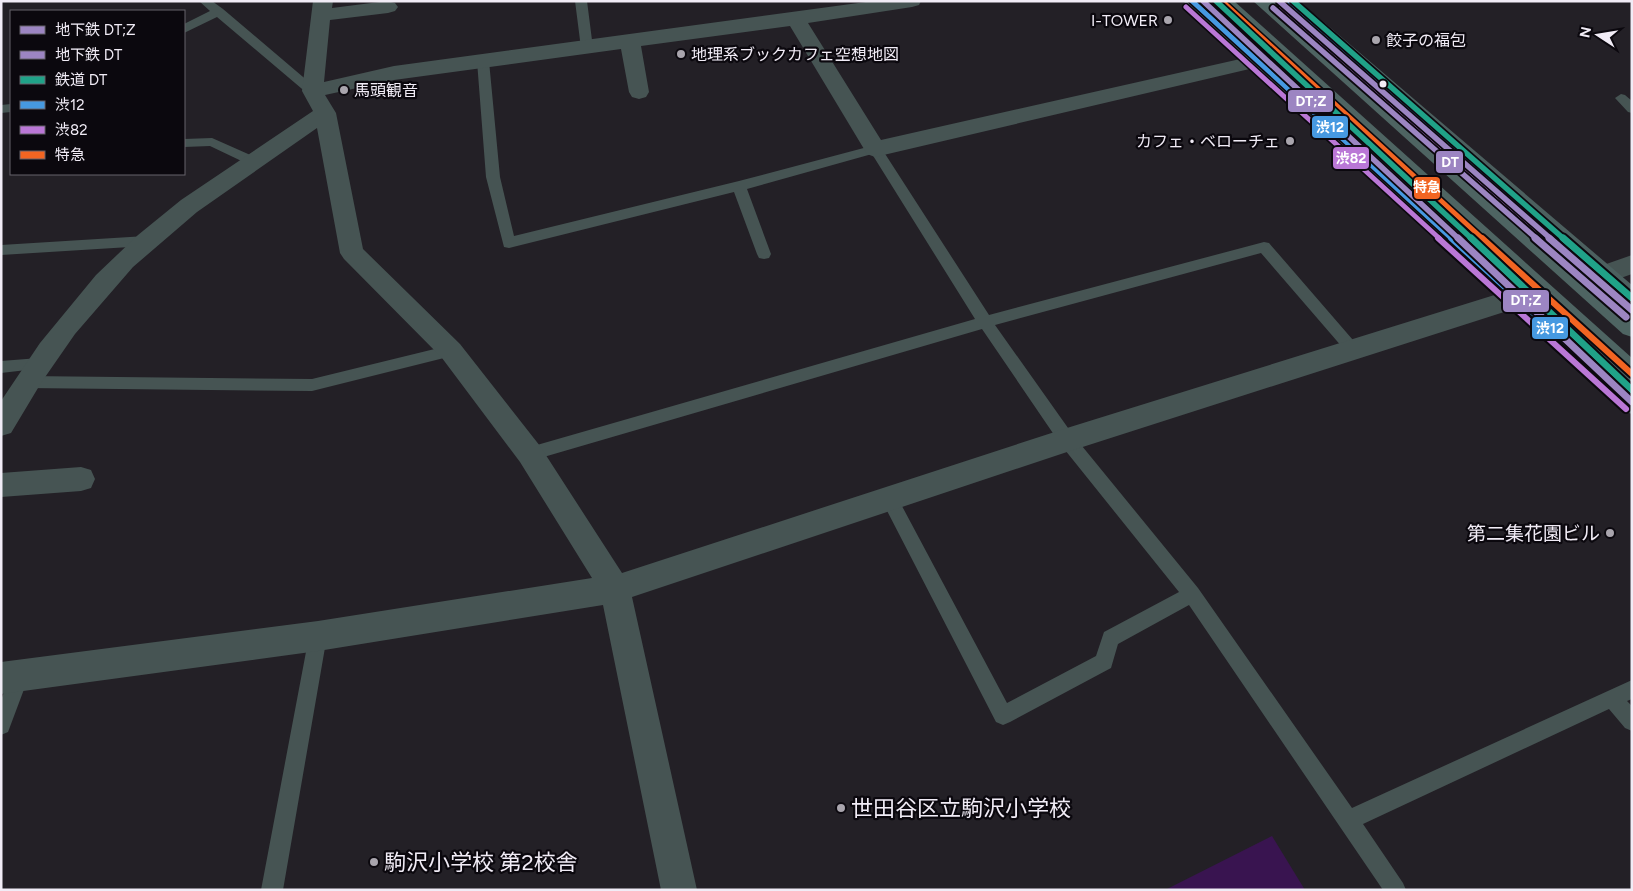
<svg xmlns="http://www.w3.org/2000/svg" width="1633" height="891" viewBox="0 0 1633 891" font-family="Figtree,'Noto Sans JP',sans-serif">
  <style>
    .green { fill: #391450 }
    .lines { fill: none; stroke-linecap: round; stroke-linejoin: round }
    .service { fill: #465453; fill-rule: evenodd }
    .minor { fill: #465453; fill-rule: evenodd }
    .trunk { fill: #4c605f; fill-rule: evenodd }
    .motorway { fill: #4e6462; fill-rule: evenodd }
    .bus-1-far1-casing { stroke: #0b080e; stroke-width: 8 }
    .bus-1-casing { stroke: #0b080e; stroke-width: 10 }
    .bus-2-far1-casing { stroke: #0b080e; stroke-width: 8 }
    .bus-2-casing { stroke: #0b080e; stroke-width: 10 }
    .bus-3-far1-casing { stroke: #0b080e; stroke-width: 8 }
    .bus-3-casing { stroke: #0b080e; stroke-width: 10 }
    .bus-1-far1 { stroke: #4699e1; stroke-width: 5 }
    .bus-1 { stroke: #4699e1; stroke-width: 6 }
    .bus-2-far1 { stroke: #ba77d6; stroke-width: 5 }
    .bus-2 { stroke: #ba77d6; stroke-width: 6 }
    .bus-3-far1 { stroke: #f26522; stroke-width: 5 }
    .bus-3 { stroke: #f26522; stroke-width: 6 }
    .rail-1-far1-casing { stroke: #0b080e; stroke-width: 9 }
    .rail-1-casing { stroke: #0b080e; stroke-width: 11 }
    .rail-1-far1 { stroke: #20a288; stroke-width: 5.5 }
    .rail-1 { stroke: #20a288; stroke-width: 7 }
    .metro-1-far1-casing { stroke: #0b080e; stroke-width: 9 }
    .metro-1-casing { stroke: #0b080e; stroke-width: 11 }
    .metro-2-far1-casing { stroke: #0b080e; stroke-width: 9 }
    .metro-2-casing { stroke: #0b080e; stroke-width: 11 }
    .metro-1-far1 { stroke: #9c85c2; stroke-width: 5.5 }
    .metro-1 { stroke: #9c85c2; stroke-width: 7 }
    .metro-2-far1 { stroke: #9c85c2; stroke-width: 5.5 }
    .metro-2 { stroke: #9c85c2; stroke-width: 7 }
    .poi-dot { fill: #a9a5ad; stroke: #0b080e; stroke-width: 2 }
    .bus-dot { fill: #f1ecf6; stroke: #0b080e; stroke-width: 2 }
    .labels { text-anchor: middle; stroke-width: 4.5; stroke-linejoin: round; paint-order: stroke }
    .far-poi-label { font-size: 16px; fill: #f1ecf6; stroke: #0b080e; text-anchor: start }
    .poi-label { font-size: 19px; fill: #f1ecf6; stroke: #0b080e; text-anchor: end }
    .near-poi-label { font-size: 22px; fill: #f1ecf6; stroke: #0b080e; text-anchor: start }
    .line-badge { stroke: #0b080e; stroke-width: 2 }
    .badge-label { font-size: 14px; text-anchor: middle; font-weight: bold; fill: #fff }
  </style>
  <rect width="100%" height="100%" fill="#232026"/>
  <path class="green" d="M1272,836L1305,890H1165Z"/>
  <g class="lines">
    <path class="service" d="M199,1H212L223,9L316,88L318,91L316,94H308L217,17L184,33V24L210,11Z
      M575,1H587L593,48L591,51L587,52L581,48Z
      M483,57L489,61L500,177L514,236L739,181L875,145L880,146L989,315L1264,242L1269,243L1359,347L1362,351L1359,355L1354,357L1349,355L1261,253L995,325L1073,435L1198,588L1352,808L1632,680V699L1627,701L1632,706V731L1625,728L1609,709L1363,824L1403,883L1406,890H1383L1189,605L1118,644L1111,668L1010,722L1003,725L996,722L883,503L881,498L883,493L889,491L895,493L1007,703L1096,656L1104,632L1179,592L1061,445L982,329L530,461L524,459L522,454L524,449L530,447L975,319L872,154L747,189L771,254L769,258L764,259L759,258L757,254L734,192L509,248L504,247L486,177L477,61Z
      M1621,94L1625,95L1632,101V113L1628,112L1615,98Z
      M11,104V112L1,113V105Z
      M212,138L257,158L259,161L257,164L252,166L210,146L184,147V139Z
      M146,236L151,237L153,241L151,245L146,246L1,255V245Z
      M451,345L456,347L459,351L456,355L312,391L26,388L21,387L18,382L21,377L26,376L312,379Z
      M39,358L44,360L47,364L44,368L1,373V361Z
      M318,627L324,630L327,636L283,890H261L309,636L312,630Z
      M20,667L27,669L29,676L8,732L1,735V700L13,669Z"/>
    <path class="minor" d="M313,1H333L332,8L387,1L395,3L398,7L395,11L388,13L330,20L324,82L394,66L873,1H921L919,5L912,7L808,23L881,140L1258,55L1265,56L1268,61L1265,66L1258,67L875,157L867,154L790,26L641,46L649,92L646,97L639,99L632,97L629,92L621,49L394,80L325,95L336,113L363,249L460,344L540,446L622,573L1067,428L1517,288L1526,291L1529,298L1526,305L1067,452L632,597L697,890H661L603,605L318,651L1,694V662L318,621L592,578L520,462L442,358L344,259L340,253L317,128L197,212L133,267L75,334L41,383L11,433L1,436V401L40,343L96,275L138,235L181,200L313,111L302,91Z
      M1632,255V274L1604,284L1595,282L1592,275L1595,268Z
      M81,467L91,470L95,479L91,488L81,491L1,497V473Z"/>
    <path class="trunk" d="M1183,1H1204L1632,386V414L1623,411Z
      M1278,1H1299L1632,285V308L1623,306Z"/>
    <path class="motorway" d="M1213,1H1234L1632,358V385L1623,382Z
      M1253,1H1274L1632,312V337L1623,334Z"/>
    <g class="bus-1-far1-casing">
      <path id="bus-1-far1" d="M1192,1L1452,239
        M1287,1L1562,239"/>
    </g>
    <g class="bus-1-casing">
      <path id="bus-1" d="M1451,238L1632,403
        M1561,238L1632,299"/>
    </g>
    <g class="bus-2-far1-casing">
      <path id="bus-2-far1" d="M1186,7L1440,239
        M1281,8L1548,239"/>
    </g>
    <g class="bus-2-casing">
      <path id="bus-2" d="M1438,238L1626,409
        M1547,238L1626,306"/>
    </g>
    <g class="bus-3-far1-casing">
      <path id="bus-3-far1" d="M1222,1L1483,239"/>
    </g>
    <g class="bus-3-casing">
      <path id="bus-3" d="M1482,238L1632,374"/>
    </g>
    <use href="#bus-1-far1" class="bus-1-far1"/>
    <use href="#bus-1" class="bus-1"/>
    <use href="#bus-2-far1" class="bus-2-far1"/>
    <use href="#bus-2" class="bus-2"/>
    <use href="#bus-3-far1" class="bus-3-far1"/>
    <use href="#bus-3" class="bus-3"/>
    <g class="rail-1-far1-casing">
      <path id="rail-1-far1" d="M1216,1L1472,239
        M1293,1L1564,239"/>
    </g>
    <g class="rail-1-casing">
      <path id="rail-1" d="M1471,238L1632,390
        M1563,238L1632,298"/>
    </g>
    <use href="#rail-1-far1" class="rail-1-far1"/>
    <use href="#rail-1" class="rail-1"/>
    <g class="metro-1-far1-casing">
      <path id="metro-1-far1" d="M1203,1L1459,239
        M1279,1L1551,239"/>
    </g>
    <g class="metro-1-casing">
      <path id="metro-1" d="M1458,238L1632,402
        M1549,238L1632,310"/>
    </g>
    <g class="metro-2-far1-casing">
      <path id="metro-2-far1" d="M1273,8L1537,239"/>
    </g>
    <g class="metro-2-casing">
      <path id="metro-2" d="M1535,238L1626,317"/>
    </g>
    <use href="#metro-1-far1" class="metro-1-far1"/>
    <use href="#metro-1" class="metro-1"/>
    <use href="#metro-2-far1" class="metro-2-far1"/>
    <use href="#metro-2" class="metro-2"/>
  </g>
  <g class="poi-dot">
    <circle cx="1168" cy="20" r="5"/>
    <circle cx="1376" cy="40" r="5"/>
    <circle cx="681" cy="54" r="5"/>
    <circle cx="344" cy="90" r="5"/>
    <circle cx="1290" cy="141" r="5"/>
    <circle cx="1610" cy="533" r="5"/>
    <circle cx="841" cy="808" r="5"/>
    <circle cx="374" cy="862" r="5"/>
  </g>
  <circle class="bus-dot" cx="1383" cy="84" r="4.5"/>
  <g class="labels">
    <g class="far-poi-label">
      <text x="1158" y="26" text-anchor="end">I-TOWER</text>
      <text x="1386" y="46">餃子の福包</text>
      <text x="691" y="60">地理系ブックカフェ空想地図</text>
      <text x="354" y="96">馬頭観音</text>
      <text x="1280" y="147" text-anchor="end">カフェ・ベローチェ</text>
    </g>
    <g class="poi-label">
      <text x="1600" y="540">第二集花園ビル</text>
    </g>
    <g class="near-poi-label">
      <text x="851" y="816">世田谷区立駒沢小学校</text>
      <text x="384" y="870">駒沢小学校 第2校舎</text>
    </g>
  </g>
  <g class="line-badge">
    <rect x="1287" y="89" width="47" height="24" rx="5" fill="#9c85c2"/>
    <rect x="1311" y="115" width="38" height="24" rx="5" fill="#4699e1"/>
    <rect x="1332" y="146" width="38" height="24" rx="5" fill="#ba77d6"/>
    <rect x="1435" y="150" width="29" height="24" rx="5" fill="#9c85c2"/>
    <rect x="1413" y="176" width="28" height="24" rx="5" fill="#f26522"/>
    <rect x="1502" y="289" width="48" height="24" rx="5" fill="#9c85c2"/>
    <rect x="1531" y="316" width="38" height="24" rx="5" fill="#4699e1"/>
  </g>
  <g class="badge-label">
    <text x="1311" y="106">DT;Z</text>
    <text x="1330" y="132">渋12</text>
    <text x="1351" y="163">渋82</text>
    <text x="1450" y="167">DT</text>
    <text x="1427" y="192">特急</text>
    <text x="1526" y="305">DT;Z</text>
    <text x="1550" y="333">渋12</text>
  </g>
  <rect width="1633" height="891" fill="none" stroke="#f1ecf6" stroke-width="5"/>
  <rect x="10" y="10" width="175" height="165" fill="#0b080e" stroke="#67636b"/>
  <rect x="20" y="26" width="25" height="8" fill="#9c85c2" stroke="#67636b"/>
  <text x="55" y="35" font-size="15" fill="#f1ecf6">地下鉄 DT;Z</text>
  <rect x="20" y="51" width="25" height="8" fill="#9c85c2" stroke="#67636b"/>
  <text x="55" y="60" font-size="15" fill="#f1ecf6">地下鉄 DT</text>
  <rect x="20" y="76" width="25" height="8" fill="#20a288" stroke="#67636b"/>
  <text x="55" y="85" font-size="15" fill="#f1ecf6">鉄道 DT</text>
  <rect x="20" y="101" width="25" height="8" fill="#4699e1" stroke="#67636b"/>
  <text x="55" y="110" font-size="15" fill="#f1ecf6">渋12</text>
  <rect x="20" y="126" width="25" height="8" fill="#ba77d6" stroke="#67636b"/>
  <text x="55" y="135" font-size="15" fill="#f1ecf6">渋82</text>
  <rect x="20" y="151" width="25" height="8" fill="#f26522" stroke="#67636b"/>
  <text x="55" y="160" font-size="15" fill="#f1ecf6">特急</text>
  <g transform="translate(1598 35) rotate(282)" stroke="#0b080e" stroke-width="4" paint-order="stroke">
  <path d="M0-4L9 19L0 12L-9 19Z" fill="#f1ecf6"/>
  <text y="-8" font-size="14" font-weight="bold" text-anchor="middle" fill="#f1ecf6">N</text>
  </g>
</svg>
